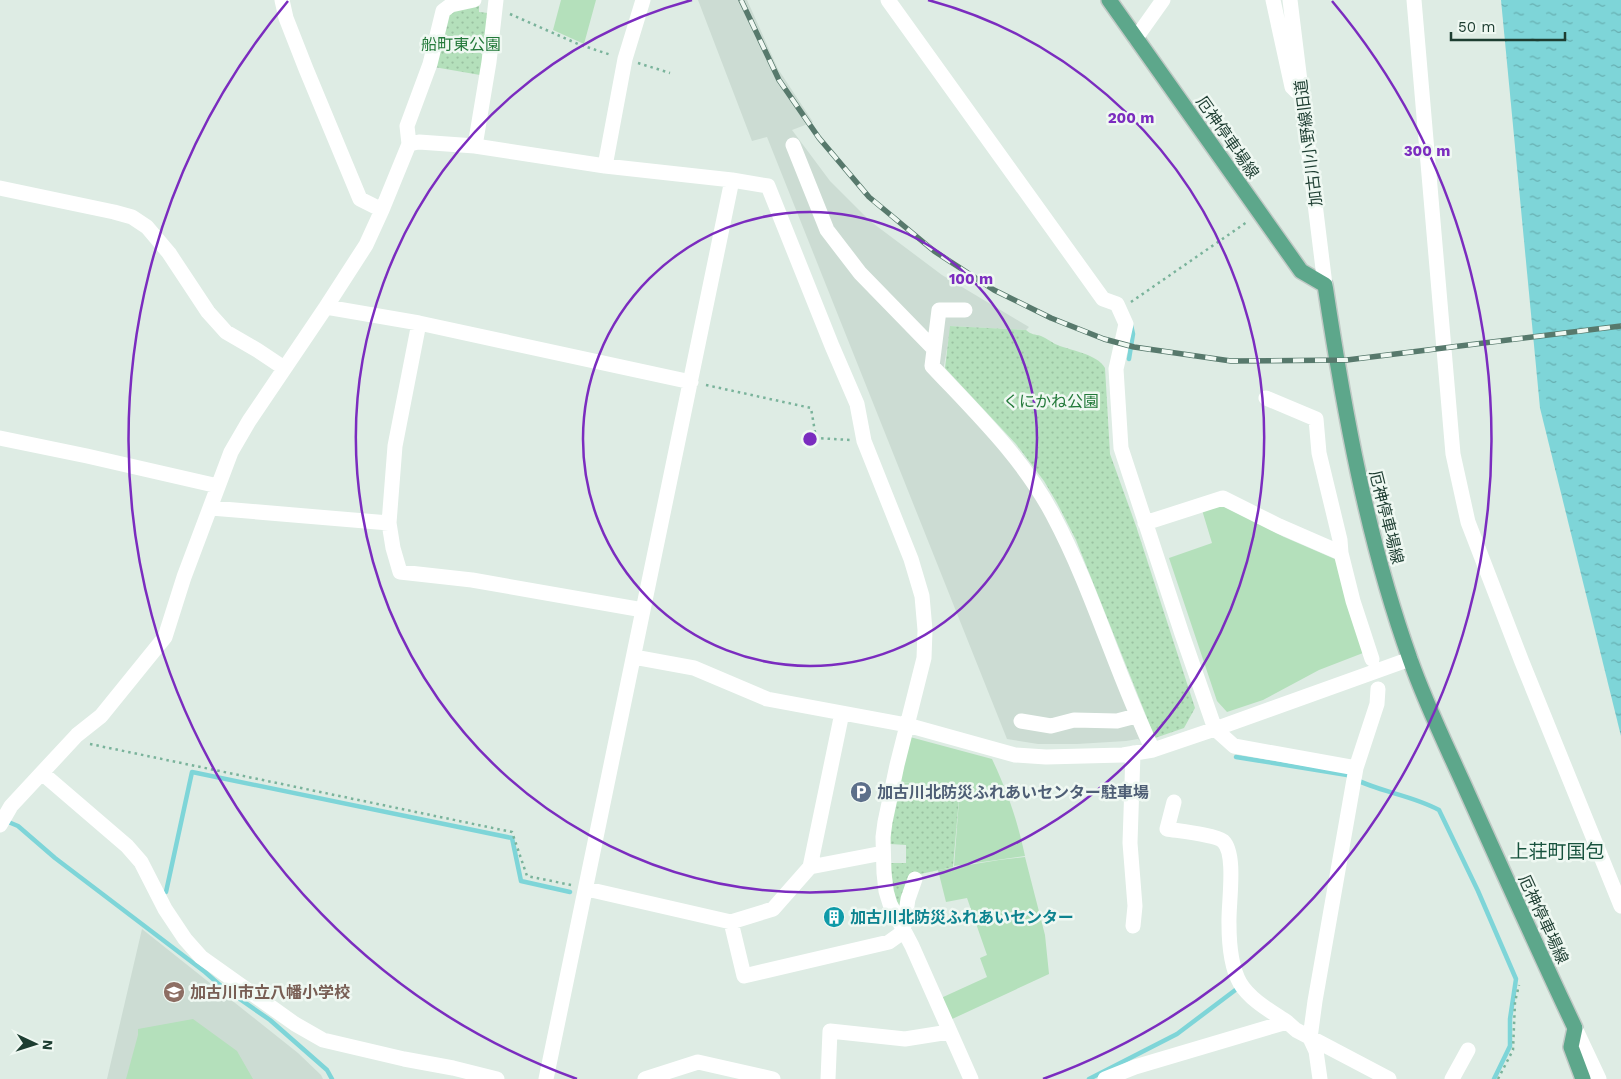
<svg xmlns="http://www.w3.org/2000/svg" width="1621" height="1079" viewBox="0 0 1621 1079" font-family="'Work Sans','Noto Sans JP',sans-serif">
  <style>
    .built { fill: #ccdcd3 }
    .grass { fill: #b4e0bb }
    .park { fill: url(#park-dots) }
    .water { fill: url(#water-ripples) }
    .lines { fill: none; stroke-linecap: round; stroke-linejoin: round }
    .stream { stroke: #7ed5d8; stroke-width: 4.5 }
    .major-casing { stroke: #c0c9c5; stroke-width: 18 }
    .path { stroke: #7ab39b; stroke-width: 2.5; stroke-dasharray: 2.5 4; stroke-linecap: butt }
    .minor { stroke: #fff; stroke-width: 15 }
    .major { stroke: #5da78b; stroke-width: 15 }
    .rail-casing { stroke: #57796c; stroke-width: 5.5 }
    .rail { stroke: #eff8f2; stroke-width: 4; stroke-dasharray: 11; stroke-linecap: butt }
    .ring { fill: none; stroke: #7b2cbf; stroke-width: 2.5 }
    .labels { text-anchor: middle; stroke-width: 5; stroke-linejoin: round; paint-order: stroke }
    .park-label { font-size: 16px; fill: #23793a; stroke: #eff8f2 }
    .street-label { font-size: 16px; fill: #1d3d31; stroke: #eff8f2 }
    .service-label { font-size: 16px; font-weight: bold; fill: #4e5e75; stroke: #eff8f2; text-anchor: start }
    .culture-label { font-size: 16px; font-weight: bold; fill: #0d838f; stroke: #eff8f2; text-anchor: start }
    .education-label { font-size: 16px; font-weight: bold; fill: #785e54; stroke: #eff8f2; text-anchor: start }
    .quarter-label { font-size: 19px; fill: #17523d; stroke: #eff8f2 }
    .centre { fill: #7b2cbf; stroke: #eff8f2; stroke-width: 2.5 }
    .ring-label { font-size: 15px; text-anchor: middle; font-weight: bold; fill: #7b2cbf; stroke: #eff8f2; stroke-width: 5; stroke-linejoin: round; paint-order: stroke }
  </style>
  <defs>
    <pattern id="park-dots" width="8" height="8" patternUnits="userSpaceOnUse" patternTransform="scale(1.25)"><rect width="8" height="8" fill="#b4e0bb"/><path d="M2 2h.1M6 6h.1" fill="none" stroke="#9ac1a1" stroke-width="1.8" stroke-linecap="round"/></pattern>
    <pattern id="water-ripples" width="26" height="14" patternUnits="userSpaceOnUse" patternTransform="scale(1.25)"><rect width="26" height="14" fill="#7ed5d8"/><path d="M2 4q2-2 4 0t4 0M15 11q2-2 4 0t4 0" fill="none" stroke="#67aeb0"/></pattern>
  </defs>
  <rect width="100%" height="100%" fill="#deece4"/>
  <path class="built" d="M698,0H747L778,69L813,122L792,130L830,181L870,221L942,275L1029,327L1026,330L951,326L943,371L1047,491L1140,741L1138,739L1126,741L1077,744H1038L1007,739L767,137L752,141Z
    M142,929L298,1053L321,1075L323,1079H107Z"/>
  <path class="grass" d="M561,0H596L584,44L553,30Z
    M1222,506L1284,537L1337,560L1363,653L1319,670L1263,700L1227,712L1217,701L1169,558L1212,543L1202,510Z
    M910,737L992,759C1008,793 1017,819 1025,856L954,866L960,787L900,782Z
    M1025,857L1045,935L1049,974L950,1020L941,998L987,977L980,958L987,955L967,898L946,902L938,870L999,860Z
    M193,1019L237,1051L253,1079H126L138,1035V1029Z"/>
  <path class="park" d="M479,0V12L488,13L480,75L434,67L447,14Z
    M950,326L1026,330C1031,335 1035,334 1041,336C1046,338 1050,341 1055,344C1068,350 1098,354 1105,368L1110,454L1136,526L1195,708L1184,728L1155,738L1076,540L1057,503L1044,481L1016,444L945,368Z
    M899,782L960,787L953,867L911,876L899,910L896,904L890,863H906V845L890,844L892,817Z"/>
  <path class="water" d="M1501,0H1621V736L1540,408Z"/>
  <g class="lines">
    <path class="stream" d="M1129,359L1133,334L1131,325
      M1236,757L1347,775C1376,792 1410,794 1439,810L1478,891L1516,979L1510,1019V1046L1494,1079
      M6,821L18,826L55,858L205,972L221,986L270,1020L327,1070L332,1079
      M166,892L192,772L512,838L521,881L570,892
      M1089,1079L1177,1034L1238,988"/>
    <g class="major-casing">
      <path id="major" d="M1109,0L1301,271L1325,285C1344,411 1367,539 1410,659C1426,705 1448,749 1468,794C1503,872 1538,950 1575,1028L1571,1047L1583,1079"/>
    </g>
    <path class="path" d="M510,14L578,44L611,55
      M638,63L670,73
      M1131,302L1247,222
      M706,385L811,408L816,438L850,440
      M90,744L512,832L527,876L571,885
      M1498,1079L1513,1050L1515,1002L1519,985"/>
    <path class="minor" d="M888,0L1103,299L1117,304L1126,324L1116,369L1121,448L1182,634L1215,729L1410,659
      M1273,0L1292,87L1296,91
      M1290,0L1325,285
      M1414,0L1453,454L1468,522L1522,662L1621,906
      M1136,38L1163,0
      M409,144L419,142L475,146L605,166L732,180L768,186L832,346L857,404L864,441L911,559L922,596L925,630L924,658L897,765L885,822L883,837L884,873L886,891L890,904L912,946L971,1079
      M793,145L827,230L860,273L934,349
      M475,146L489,62L496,0
      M605,166L625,59L643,0
      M0,188L114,212L132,217L147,227L169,253L208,312L226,332L257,350L284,368
      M382,210L409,144L407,126L430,64L443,11L451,5L474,0
      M326,307L419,323L691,382
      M965,310H939L932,366C976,413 1023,458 1053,515C1093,590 1116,674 1153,750
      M1266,398L1316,419L1319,453L1340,540L1341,553
      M0,438L87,456L218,486
      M211,508L389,523L393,548L400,572L472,580L643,610
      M389,523L395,446L419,323
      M1145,523L1223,498L1279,526L1341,553L1353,601L1372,659
      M634,657L694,668L767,699L907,725L1015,755L1046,757L1123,755L1153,750L1215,729L1234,746L1356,768
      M1021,721L1051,726L1074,720L1117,721L1136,716
      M42,773L127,846L141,862L165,909L185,939L201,957L295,1024L323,1040L404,1059L453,1068L497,1079
      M1174,802L1167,829C1179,831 1216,835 1223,841C1237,854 1228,905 1229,924C1229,942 1231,967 1240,983C1250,1000 1272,1012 1287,1022
      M0,825L11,806L77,735L101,716L165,637L184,577L231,452L249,421L326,307L366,245L382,210L360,199L306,69L286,18L282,0
      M810,867L883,853
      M587,889L731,922L773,909L810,867L842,713
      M731,922L744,976L889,942L903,932L908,899L915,879
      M1133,926L1135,906L1130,843L1133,753
      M1575,1028L1599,1079
      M546,1079L732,180
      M645,1079L698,1062L773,1079
      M828,1079L830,1031L905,1039L949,1032
      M1105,1079L1135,1067L1287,1022L1296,1030L1389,1079
      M1320,1079L1316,1051L1310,1038L1315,1001L1356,768L1377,704L1378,689
      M1452,1079L1468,1050"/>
    <use href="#major" class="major"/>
    <g class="rail-casing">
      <path id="rail" d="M741,0L779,80L819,138L869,197L934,251L994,290L1051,318L1104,339L1134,347L1231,361L1347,360L1621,326"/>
    </g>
    <use href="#rail" class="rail"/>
  </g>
  <g class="ring">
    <circle cx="810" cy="439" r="227"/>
    <path d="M928 0A454 454 0 1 1 692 0"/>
    <path d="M577 1079A681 681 0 0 1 288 1M1332 1A681 681 0 0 1 1043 1079"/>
  </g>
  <defs>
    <g id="parking-disc" transform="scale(1.125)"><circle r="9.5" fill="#5c6f8a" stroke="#eff8f2"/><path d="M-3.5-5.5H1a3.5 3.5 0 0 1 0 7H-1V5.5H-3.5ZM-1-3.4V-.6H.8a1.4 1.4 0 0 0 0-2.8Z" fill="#fff"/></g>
    <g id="building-disc" transform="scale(1.125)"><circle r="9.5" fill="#0f9aa8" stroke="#eff8f2"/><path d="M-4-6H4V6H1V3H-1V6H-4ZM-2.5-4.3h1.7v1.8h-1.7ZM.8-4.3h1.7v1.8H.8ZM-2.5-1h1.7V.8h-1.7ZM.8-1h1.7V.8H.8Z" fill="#fff"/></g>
    <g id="school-disc" transform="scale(1.125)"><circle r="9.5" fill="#8d6e63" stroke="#eff8f2"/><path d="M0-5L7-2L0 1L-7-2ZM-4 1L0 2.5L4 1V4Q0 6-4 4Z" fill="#fff"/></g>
  </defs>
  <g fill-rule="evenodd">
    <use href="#parking-disc" x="861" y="792"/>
    <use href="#building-disc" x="834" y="917"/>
    <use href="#school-disc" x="174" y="992"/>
  </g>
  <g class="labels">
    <g class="park-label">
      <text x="461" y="50">船町東公園</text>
      <text x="1051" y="407">くにかね公園</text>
    </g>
    <g class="street-label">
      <text transform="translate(1228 137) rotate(55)" y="6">厄神停車場線</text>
      <text transform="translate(1308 143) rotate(-97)" y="6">加古川小野線旧道</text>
      <text transform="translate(1387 517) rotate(76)" y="6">厄神停車場線</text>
      <text transform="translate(1544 919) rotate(65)" y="6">厄神停車場線</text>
    </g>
    <g class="service-label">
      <text x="877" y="798">加古川北防災ふれあいセンター駐車場</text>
    </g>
    <g class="culture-label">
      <text x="850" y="923">加古川北防災ふれあいセンター</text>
    </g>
    <g class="education-label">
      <text x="190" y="998">加古川市立八幡小学校</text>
    </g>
    <g class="quarter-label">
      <text x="1557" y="858">上荘町国包</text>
    </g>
  </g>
  <circle cx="810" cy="439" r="8" class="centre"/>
  <g class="ring-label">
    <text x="1131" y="123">200 m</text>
    <text x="1427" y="156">300 m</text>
    <text x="971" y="284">100 m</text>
  </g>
  <g transform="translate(35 1044) rotate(94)" stroke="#eff8f2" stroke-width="4" paint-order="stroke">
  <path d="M0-4L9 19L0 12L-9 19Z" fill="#1d3d31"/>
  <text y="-8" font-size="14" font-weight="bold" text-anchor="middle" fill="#1d3d31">N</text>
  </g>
  <path d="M1451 32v8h114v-8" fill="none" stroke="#1d3d31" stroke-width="2.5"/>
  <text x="1458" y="32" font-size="15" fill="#1d3d31" stroke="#eff8f2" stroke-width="4" paint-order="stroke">50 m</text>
</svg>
